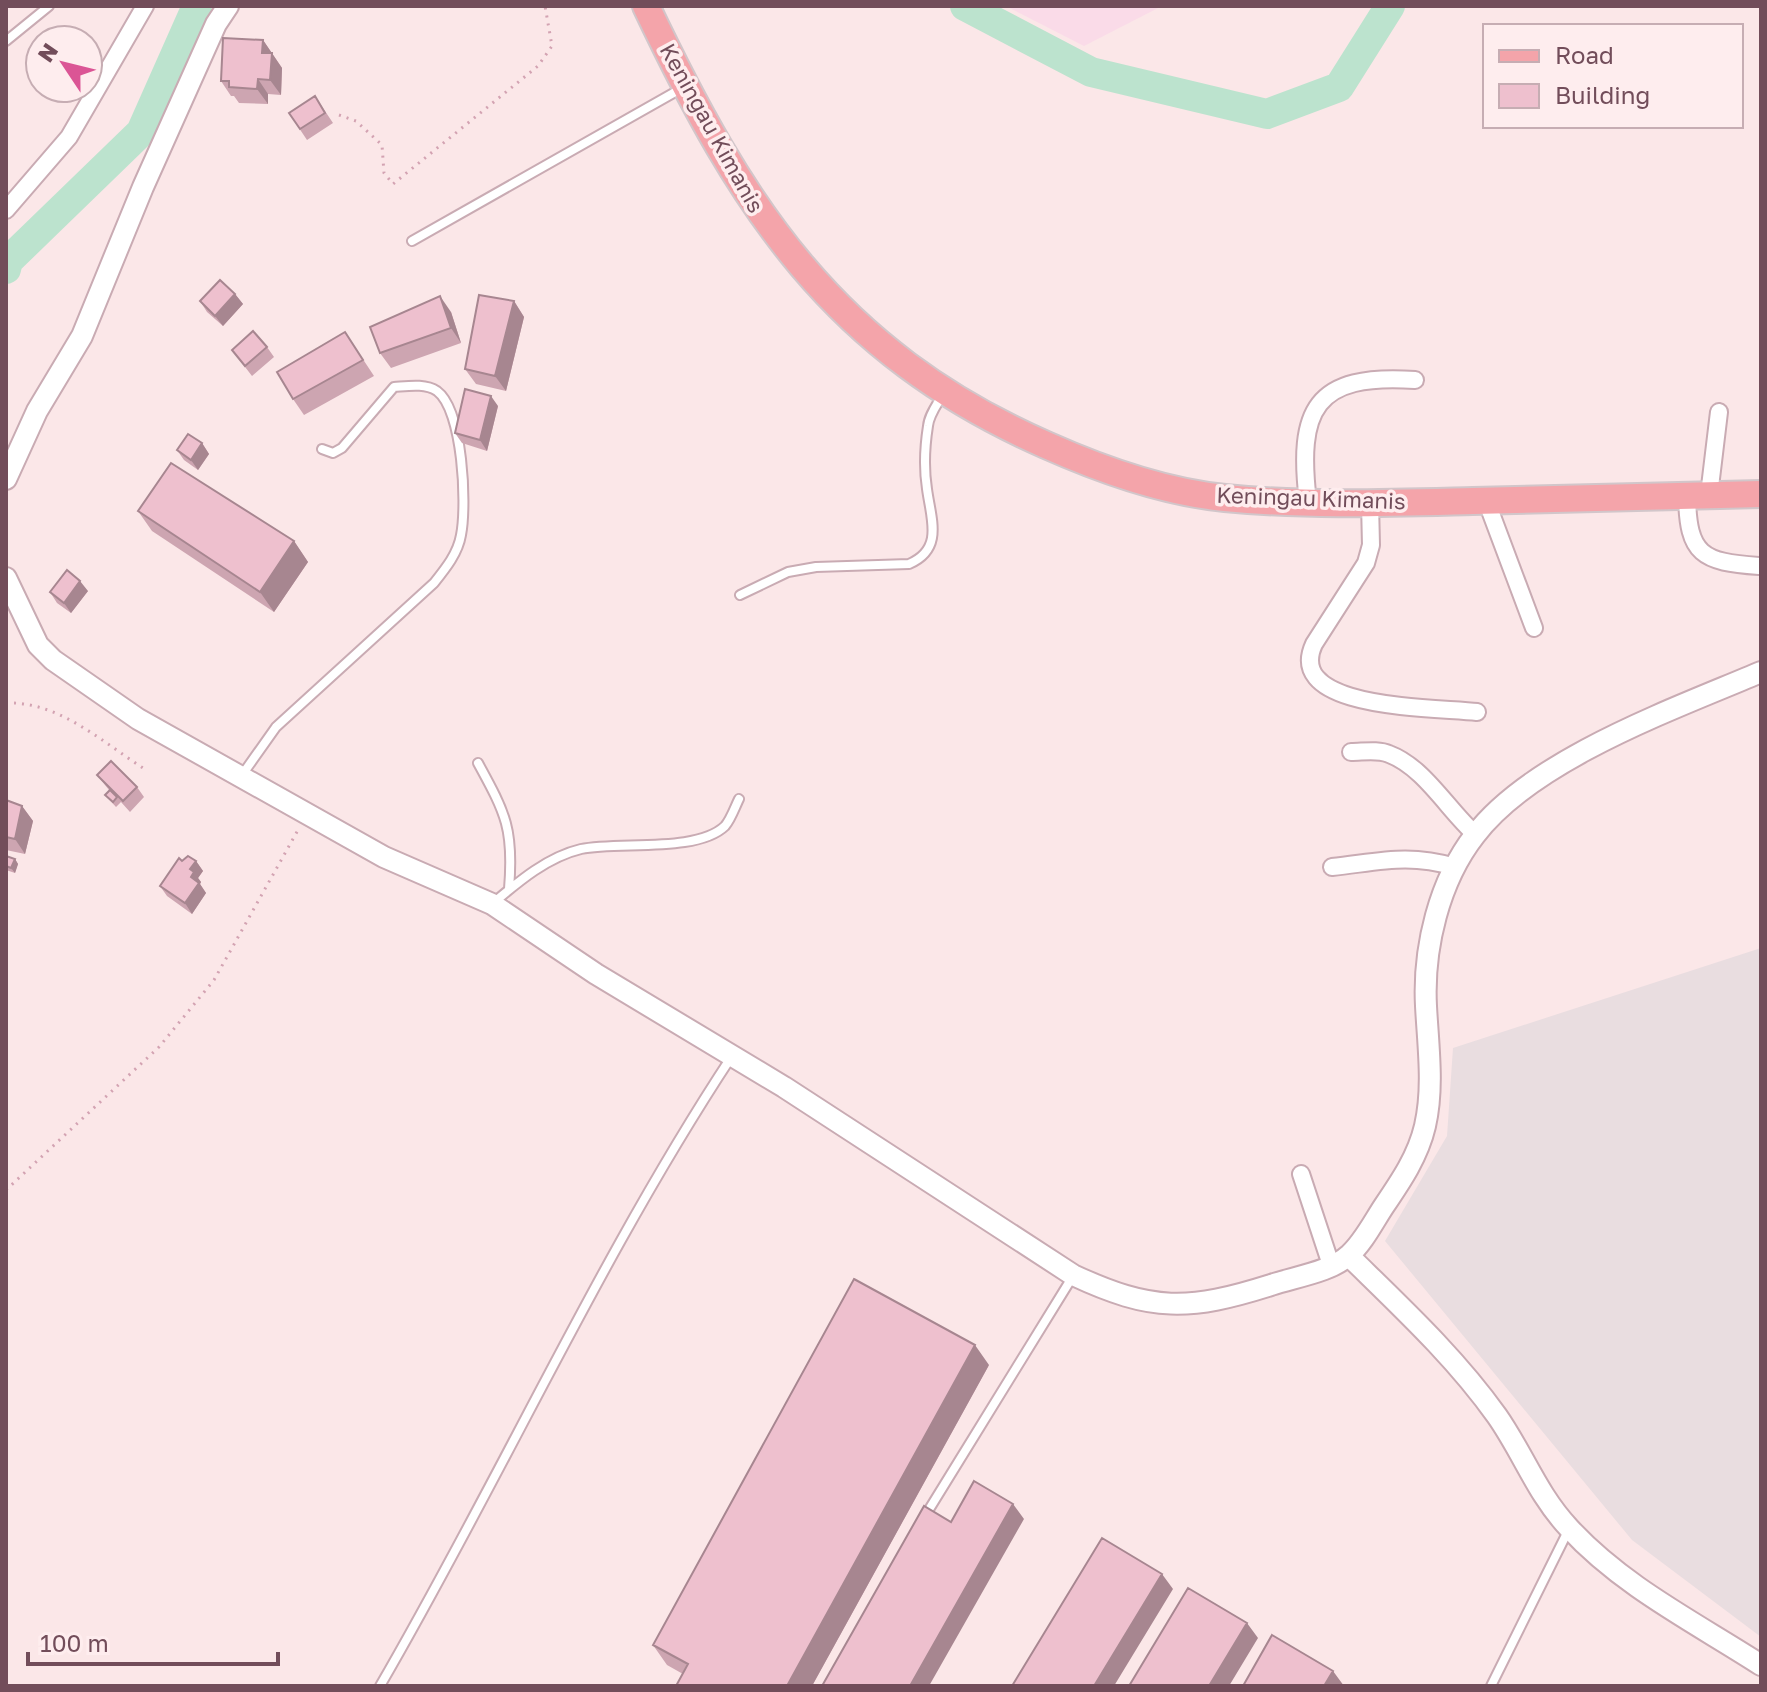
<svg xmlns="http://www.w3.org/2000/svg" width="1767" height="1692" viewBox="0 0 1767 1692" font-family="'Golos Text',sans-serif">
  <style>
    .commercial { fill: #fadbe8 }
    .industrial { fill: #e9dde0 }
    .lines { fill: none; stroke-linecap: round; stroke-linejoin: round }
    .river { stroke: #bce3ce; stroke-width: 30 }
    .service-casing { stroke: #c9abb3; stroke-width: 12 }
    .minor-casing { stroke: #c9abb3; stroke-width: 20 }
    .tertiary-casing { stroke: #c9abb3; stroke-width: 24 }
    .primary-casing { stroke: #d2c6ca; stroke-width: 30 }
    .path { stroke: #d3a3b2; stroke-width: 3; stroke-dasharray: 2 6; stroke-linecap: butt }
    .service { stroke: #fff; stroke-width: 8 }
    .minor { stroke: #fff; stroke-width: 16 }
    .tertiary { stroke: #fff; stroke-width: 20 }
    .primary { stroke: #f4a4aa; stroke-width: 26 }
    .wall { fill: #cda5b1 }
    .shaded-wall { fill: #a78690 }
    .building { fill: #eec0ce; stroke: #a78690; stroke-width: 2 }
    .labels { text-anchor: middle; stroke-width: 7; stroke-linejoin: round; paint-order: stroke }
    .street-label { font-size: 22px; fill: #724d5a; stroke: #feedee }
  </style>
  <rect width="100%" height="100%" fill="#fbe7e8"/>
  <path class="commercial" d="M1006,6H1162L1084,46Z"/>
  <path class="industrial" d="M1761,948V1637L1632,1540L1385,1241L1447,1136L1453,1048Z"/>
  <g class="lines">
    <path class="river" d="M965,6L1091,72L1267,114L1339,87L1390,6
      M6,269L8,261L141,132L197,6"/>
    <g class="service-casing">
      <path id="service" d="M6,41L49,6
        M412,241L684,87
        M740,595L788,572L816,567L909,564C944,549 931,519 927,489C924,470 925,445 928,426C929,414 939,402 944,392
        M478,763C506,814 514,830 509,889
        M242,775L276,727L434,583C446,568 458,553 461,535C467,505 463,410 437,391C425,383 408,386 394,387L342,448L333,453L322,449
        M492,904C518,882 547,857 581,849C619,841 697,853 725,826C731,819 735,807 739,799
        M925,1516L1073,1276
        M380,1686C501,1478 600,1256 732,1056
        M1491,1686L1569,1529"/>
    </g>
    <g class="minor-casing">
      <path id="minor" d="M6,210L69,137L145,6
        M1709,495L1719,412
        M1687,496C1688,555 1702,562 1759,566
        M1486,500L1534,628
        M1308,502C1297,410 1314,373 1415,380
        M1370,503L1371,545L1366,563L1314,644C1283,711 1438,707 1477,712
        M1351,752C1363,752 1378,749 1389,754C1424,767 1448,810 1475,834
        M1332,867C1379,862 1408,853 1455,867
        M1301,1174L1331,1265"/>
    </g>
    <g class="tertiary-casing">
      <path id="tertiary" d="M6,479L37,411L82,336L143,187L216,24L228,6
        M6,578L38,645L53,660L138,719L384,857L492,904L596,974L784,1087L1073,1275C1152,1312 1189,1311 1271,1285C1294,1277 1331,1272 1349,1255C1363,1243 1374,1221 1384,1206C1401,1181 1418,1156 1425,1126C1434,1087 1428,1045 1426,1006C1423,948 1439,881 1475,835C1533,759 1674,709 1761,672
        M1349,1256C1401,1307 1455,1357 1497,1416C1523,1453 1537,1494 1569,1528C1622,1586 1696,1623 1761,1665"/>
    </g>
    <g class="primary-casing">
      <path id="primary" d="M646,6C742,208 833,351 1046,445C1102,470 1163,492 1225,498C1307,506 1391,503 1473,501C1569,498 1665,496 1761,494"/>
    </g>
    <path class="path" d="M339,115L356,121L382,145L384,173L393,184L538,66L552,46L545,6
      M6,703C58,701 101,741 143,768
      M6,1190L159,1047L214,980L298,830"/>
    <use href="#service" class="service"/>
    <use href="#minor" class="minor"/>
    <use href="#tertiary" class="tertiary"/>
    <use href="#primary" class="primary"/>
  </g>
  <path class="wall" d="M263,40L282,68L281,95L268,94V104L239,103L234,96H231L221,81Z
    M315,96L333,123L307,140L289,113Z
    M235,294L243,304L223,326L207,312L200,301Z
    M514,301L524,317L506,391L476,384L465,369Z
    M451,312L461,343L391,368L380,353Z
    M345,332L374,376L304,415L293,399Z
    M267,347L274,357L252,376L232,350Z
    M498,406L487,451L462,443L455,433Z
    M202,443L209,454L198,470L184,460L177,450Z
    M138,511L294,541L308,562L274,612L152,531Z
    M88,591L71,613L57,603L50,592Z
    M97,775L137,787L144,797L130,812L121,802L116,807L105,795L109,790Z
    M6,800L22,806L33,821L25,854L6,850Z
    M6,856L15,859L18,864L15,873L6,870Z
    M196,861L203,871L198,878L201,882L200,884L206,893L192,914L167,896L160,886Z
    M989,1365L812,1686H676L683,1674L667,1665L653,1645Z"/>
  <path class="shaded-wall" d="M263,40L282,68L281,95L270,80L262,53Z
    M258,79L268,94V104L257,89Z
    M235,294L243,304L223,326L215,316Z
    M440,296L451,312L461,343L451,328Z
    M514,301L524,317L506,391L495,376Z
    M491,396L498,406L487,451L480,440Z
    M202,443L209,454L198,470L191,460Z
    M294,541L308,562L274,612L260,592Z
    M80,581L88,591L71,613L64,603Z
    M22,806L33,821L25,854L15,839Z
    M15,859L18,864L15,873L11,868Z
    M196,861L203,871L198,878L201,882L200,884L206,893L192,914L185,903L191,877L190,869Z
    M975,1345L989,1365L812,1686H787Z
    M1013,1504L1024,1519L929,1686H910Z
    M1162,1574L1173,1589L1114,1686H1094Z
    M1247,1623L1258,1638L1229,1686H1209Z
    M1333,1671L1344,1686H1324Z"/>
  <path class="building" d="M223,38L263,40L262,53H272L270,80L258,79L257,89L229,87V81H221Z
    M315,96L325,113L300,129L289,113Z
    M220,280L235,294L215,316L200,301Z
    M479,295L514,301L495,376L465,369Z
    M440,296L451,328L380,353L370,327Z
    M253,331L267,347L245,366L232,350Z
    M345,332L363,360L293,399L277,372Z
    M465,389L491,396L480,440L455,433Z
    M188,434L202,443L191,460L177,450Z
    M171,463L294,541L260,592L138,511Z
    M67,570L80,581L64,603L50,592Z
    M111,761L137,787L123,801L97,775Z
    M110,790L117,797L113,802L105,795Z
    M6,800L22,806L15,839L6,837Z
    M6,856L15,859L11,868L6,866Z
    M188,856L196,861L190,869L194,872L191,877L199,883L185,903L160,886L179,858L182,861Z
    M854,1279L975,1345L787,1686H676L688,1664L653,1645Z
    M974,1481L1013,1504L910,1686H822L924,1506L951,1522Z
    M1102,1538L1162,1574L1094,1686H1012Z
    M1188,1588L1247,1623L1209,1686H1129Z
    M1272,1635L1333,1671L1324,1686H1243Z"/>
  <g class="labels">
    <g class="street-label">
      <text transform="translate(712 128) rotate(61)" y="8">Keningau Kimanis</text>
      <text transform="translate(1311 498) rotate(2)" y="8">Keningau Kimanis</text>
    </g>
  </g>
  <rect width="1767" height="1692" fill="none" stroke="#724d5a" stroke-width="16"/>
  <rect x="1483" y="24" width="260" height="104" fill="#feedee" stroke="#c6adb3" stroke-width="2"/>
  <rect x="1499" y="50" width="40" height="12" fill="#f4a4aa" stroke="#c6adb3" stroke-width="2"/>
  <text x="1555" y="64" font-size="24" fill="#724d5a">Road</text>
  <rect x="1499" y="84" width="40" height="24" fill="#eec0ce" stroke="#c6adb3" stroke-width="2"/>
  <text x="1555" y="104" font-size="24" fill="#724d5a">Building</text>
  <g transform="translate(64 64) rotate(305)"><circle r="38" fill="#feedee" stroke="#c6adb3" stroke-width="2"/>
  <path d="M0-6L14 30L0 20L-14 30Z" fill="#db5595"/>
  <text y="-12" font-size="22" font-weight="bold" text-anchor="middle" fill="#724d5a">N</text>
  </g>
  <path d="M28 1652v12h250v-12" fill="none" stroke="#724d5a" stroke-width="4"/>
  <text x="40" y="1652" font-size="24" fill="#724d5a" stroke="#feedee" stroke-width="6" paint-order="stroke">100 m</text>
</svg>
